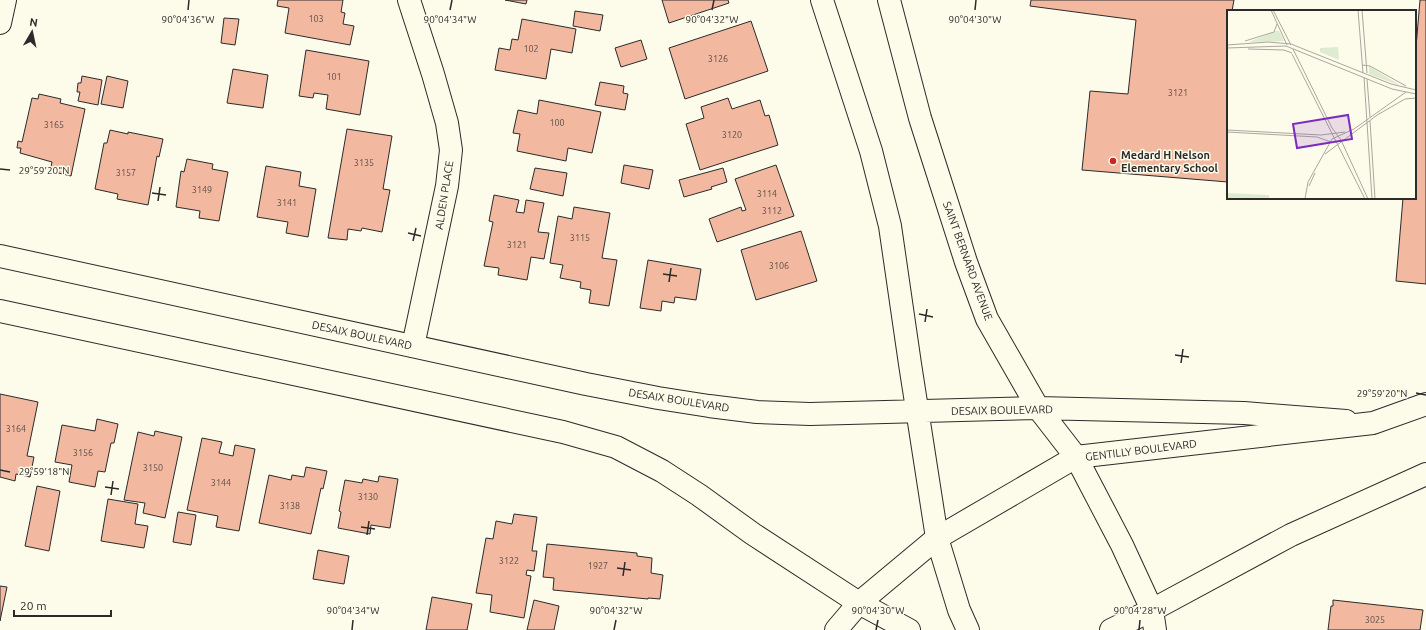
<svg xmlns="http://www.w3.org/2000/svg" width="1426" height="630" viewBox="0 0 1426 630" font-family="Ubuntu,sans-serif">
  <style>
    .building { fill: #f2b8a0; stroke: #2b2b2b }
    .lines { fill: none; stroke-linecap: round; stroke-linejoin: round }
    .minor-casing { stroke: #2b2b2b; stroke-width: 24 }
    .tertiary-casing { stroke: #2b2b2b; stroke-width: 24 }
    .secondary-casing { stroke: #2b2b2b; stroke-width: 24 }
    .minor { stroke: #fdfbea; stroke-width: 22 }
    .tertiary { stroke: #fdfbea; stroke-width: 22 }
    .secondary { stroke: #fdfbea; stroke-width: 22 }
    .ticks { fill: none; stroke: #2b2b2b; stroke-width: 1.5 }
    .poi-dot { fill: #c62828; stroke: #fdfbea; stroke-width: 1.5 }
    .labels { text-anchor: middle; stroke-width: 3; stroke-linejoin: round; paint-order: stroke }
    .number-label { font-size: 9px; fill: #5d4e48 }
    .poi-label { font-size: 11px; font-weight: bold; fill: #2b2b2b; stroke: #fdfbea; text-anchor: start }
    .street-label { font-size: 11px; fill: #2b2b2b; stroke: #fdfbea }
    .inset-road { fill: none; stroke: #a9a89e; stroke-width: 1 }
    .view { fill: #7b2cbf; fill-opacity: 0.15; stroke: #7b2cbf; stroke-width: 2 }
    .inset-edge { fill: none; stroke: #2b2b2b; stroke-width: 2 }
    .ticks-label { font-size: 10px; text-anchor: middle; fill: #2b2b2b; stroke: #fdfbea; stroke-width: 3; stroke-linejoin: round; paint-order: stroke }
  </style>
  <rect width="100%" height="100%" fill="#fdfbea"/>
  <path class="building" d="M278,0H343L341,12L345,13L343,24L354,26L350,45L285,33L289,8L277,6Z
    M505,0H527L526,4Z
    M662,0H728L729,3L669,23Z
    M1031,0H1234L1232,11H1228V182L1082,170L1090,91L1128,94L1136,20L1030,6Z
    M1420,0H1426V284L1396,281L1403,198H1415V59Z
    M575,11L603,15L600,31L573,26Z
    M224,18L239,19L235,45L221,43Z
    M522,19L576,29L572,53L551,49L546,79L495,70L499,48L510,50L512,39L518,40Z
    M751,21L768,71L685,99L669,48Z
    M641,40L647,59L621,67L615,48Z
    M306,50L369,61L360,115L326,109L328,95L314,93L313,98L299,96Z
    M233,69L268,75L263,108L227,103Z
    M82,76L102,80L98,105L78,101L80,92H77L78,83H81Z
    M107,76L128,81L123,108L101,104Z
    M600,82L624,86L623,93L628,94L625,110L595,105Z
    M39,94L61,99L60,103L85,109L71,176L50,171L52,162L20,153L21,148H17L18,141L22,142L32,98L38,99Z
    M728,98L732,109L760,100L765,116L769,115L778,145L700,170L686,124L704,118L701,107Z
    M539,100L601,112L592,153L568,148L566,161L517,151L520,134L513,133L518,110L537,114Z
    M347,129L392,136L383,189L390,190L382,232L362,228L361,231L348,229L347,240L328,238Z
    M110,130L128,134V132L163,139L159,157L157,156L148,205L117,199L118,194L95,189L104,143H107Z
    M187,159L213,164L212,169L228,172L219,221L199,218L200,211L176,207L181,171L184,172Z
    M624,165L653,170L649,189L621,183Z
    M776,165L794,216L717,242L709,219L741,207L742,211L746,210L735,179Z
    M266,166L301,172L299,186L316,189L308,237L286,233L288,222L257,217Z
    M535,168L567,173L563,196L530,189Z
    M723,168L727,182L711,187L712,189L684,197L679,180Z
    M494,195L519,200L516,212L524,213L526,200L544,203L538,232L549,233L544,259L531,257L527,280L498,275L499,268L484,266L493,222L489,221Z
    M574,207L610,213L602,258L617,260L609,306L589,303L591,290L580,288L581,282L560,278L563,265L550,263L558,216L572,219Z
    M801,231L817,281L756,300L741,250Z
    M648,260L701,269L696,300L675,297L674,303L662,301L661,311L640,308Z
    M0,394L38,402L27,456L34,457L30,477L16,474L15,481L0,477Z
    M97,419L118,424L114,443H111L105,472L98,471L95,487L69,482L72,465L55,462L62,425L95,431Z
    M155,431L182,437L165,518L143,513L145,503L124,500L138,432L154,436Z
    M202,438L222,442L219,453L233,456L235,445L255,449L239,531L216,527L218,516L187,510Z
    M306,467L327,471L323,489L321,488L311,534L259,523L269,475L291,480L292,475L304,477Z
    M379,476L398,479L390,528L371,525L370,534L338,528L341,512L339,511L345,480L362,483L363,479L378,482Z
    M37,486L60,491L49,551L25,546Z
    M108,499L138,504L135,524L148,526L144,548L101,541Z
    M178,512L196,515L191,545L173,542Z
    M514,514L537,517L532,551H537L534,571L527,570L526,575L531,576L524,618L490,612L492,595L476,593L486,538L493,539L496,521L512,524Z
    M547,544L637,553V556L652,558L651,573L663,575L660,599L648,598V599L553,590L554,578L543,577Z
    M318,550L349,556L344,584L313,579Z
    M0,586L7,587L0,621Z
    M432,597L472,604L467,630H426Z
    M534,600L559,606L554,630H527Z
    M1333,600L1423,610L1420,630H1328L1331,606H1333Z"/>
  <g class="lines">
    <g class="minor-casing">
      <path id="minor" d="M409,0L433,74L447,123L451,150L447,186L413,346
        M0,23L5,0"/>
    </g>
    <g class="tertiary-casing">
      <path id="tertiary" d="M822,0L871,151L890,226L910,364L937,538L959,610L968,630
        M889,0L920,118L966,262L987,319L1038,408L1076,457L1122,545L1152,610L1155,630
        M0,256L586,384L658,398L709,406L757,412L810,414L1038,408L1244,413L1346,421
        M0,311L563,432L616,447L662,471L699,495L753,534L859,603L909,630"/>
    </g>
    <g class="secondary-casing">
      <path id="secondary" d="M836,630L859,603L937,538L1076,457L1373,423L1426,404
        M1111,630L1152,610L1291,535L1426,474"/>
    </g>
    <use href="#minor" class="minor"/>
    <use href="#tertiary" class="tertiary"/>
    <use href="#secondary" class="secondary"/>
  </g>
  <path class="ticks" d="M188,10L189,0M450,10L452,0M712,10L714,0M975,10L976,0M0,169L10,170M152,193L166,195M158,201L160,187M408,233L421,236M413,241L416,228M663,274L677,276M669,282L671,268M919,314L933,317M925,322L927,309M1175,355L1189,357M1181,363L1183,349M1416,393L1426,395M0,470L10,472M105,487L119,489M111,495L113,481M361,527L375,529M367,535L369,521M617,568L631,570M623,576L625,562M352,630L353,620M614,630L616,620M876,630L878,620M1139,630L1140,620"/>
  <circle class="poi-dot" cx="1113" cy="161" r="4"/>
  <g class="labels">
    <g class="number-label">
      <text x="316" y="22">103</text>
      <text x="531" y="52">102</text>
      <text x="718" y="62">3126</text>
      <text x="334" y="80">101</text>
      <text x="1178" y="96">3121</text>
      <text x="557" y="126">100</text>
      <text x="54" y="128">3165</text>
      <text x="732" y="138">3120</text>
      <text x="364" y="166">3135</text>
      <text x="126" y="176">3157</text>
      <text x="202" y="193">3149</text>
      <text x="767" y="197">3114</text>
      <text x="287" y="206">3141</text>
      <text x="772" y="214">3112</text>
      <text x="580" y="241">3115</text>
      <text x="517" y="248">3121</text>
      <text x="779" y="269">3106</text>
      <text x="16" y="432">3164</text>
      <text x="83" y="456">3156</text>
      <text x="153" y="471">3150</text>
      <text x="221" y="486">3144</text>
      <text x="368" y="500">3130</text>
      <text x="290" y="509">3138</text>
      <text x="509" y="564">3122</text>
      <text x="598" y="569">1927</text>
      <text x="1375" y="623">3025</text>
    </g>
    <g class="poi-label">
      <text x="1121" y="159">Medard H Nelson<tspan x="1121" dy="13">Elementary School</tspan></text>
    </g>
    <g class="street-label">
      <text transform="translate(444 195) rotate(-81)" y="4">ALDEN PLACE</text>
      <text transform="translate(968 261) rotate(70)" y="4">SAINT BERNARD AVENUE</text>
      <text transform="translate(362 335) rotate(12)" y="4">DESAIX BOULEVARD</text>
      <text transform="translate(679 400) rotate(9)" y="4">DESAIX BOULEVARD</text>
      <text transform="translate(1002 410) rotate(-1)" y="4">DESAIX BOULEVARD</text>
      <text transform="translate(1141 450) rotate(-7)" y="4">GENTILLY BOULEVARD</text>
    </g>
  </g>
  <g transform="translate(1227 10)">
    <rect width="189" height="189" fill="#fdfbea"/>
    <path d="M52,21L57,31L22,32L49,21ZM111,37L112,50L93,42V38ZM142,56L171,74V75L142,64ZM0,183L42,185V189H0Z" fill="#deebd1"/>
    <path class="inset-road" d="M44,0L60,35M46,0L64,35M131,0L136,63M135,0L140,63M18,31L47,22L50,14M0,35L41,32L64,34L164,74L189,80M0,38L59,36L165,79L189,84M21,39L57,40L65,43M66,39L105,118L114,130L141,189M65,44L138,189M135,55L143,56L179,76M137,67L145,189M140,69L143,107M152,104L178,89L189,88M143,111L148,189M0,120L94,125L118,122M0,122L90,127L104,132M98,144L153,103M82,176L88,163M78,189L81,172L105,129L127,119L179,82"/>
    <path class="view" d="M121,105L125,129L70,138L66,114Z"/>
    <rect width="189" height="189" class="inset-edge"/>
  </g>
  <g class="ticks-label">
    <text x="188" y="23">90°04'36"W</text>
    <text x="450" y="23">90°04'34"W</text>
    <text x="712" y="23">90°04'32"W</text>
    <text x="975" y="23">90°04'30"W</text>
    <text x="44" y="174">29°59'20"N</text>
    <text x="1382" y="397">29°59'20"N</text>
    <text x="44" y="475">29°59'18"N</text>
    <text x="353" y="614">90°04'34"W</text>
    <text x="616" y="614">90°04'32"W</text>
    <text x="878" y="614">90°04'30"W</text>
    <text x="1140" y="614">90°04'28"W</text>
  </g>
  <g transform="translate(32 32) rotate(9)" stroke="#fdfbea" stroke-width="3" paint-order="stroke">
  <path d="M0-3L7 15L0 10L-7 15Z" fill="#2b2b2b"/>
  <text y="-6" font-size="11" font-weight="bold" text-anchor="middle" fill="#2b2b2b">N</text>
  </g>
  <path d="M14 610v6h97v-6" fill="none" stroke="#2b2b2b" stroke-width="2"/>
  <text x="20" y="610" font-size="12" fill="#2b2b2b" stroke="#fdfbea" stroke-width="3" paint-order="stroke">20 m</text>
</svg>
